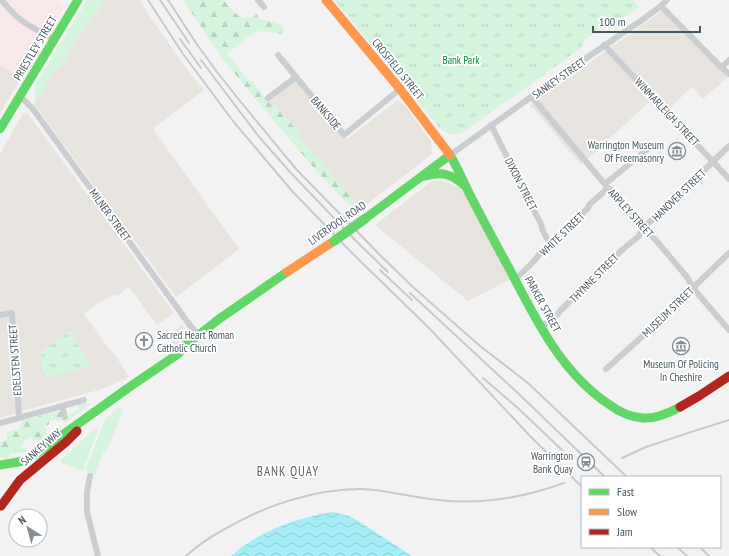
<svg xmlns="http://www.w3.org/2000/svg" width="729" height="556" viewBox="0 0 729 556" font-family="'PT Sans Narrow',sans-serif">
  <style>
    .commercial { fill: #e7e4e0 }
    .medical { fill: #f9e8e9 }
    .green { fill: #d4f4dd }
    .forest { fill: url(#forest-firs) }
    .park { fill: url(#park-tufts) }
    .water { fill: url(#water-waves) }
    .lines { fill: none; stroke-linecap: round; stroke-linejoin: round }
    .street { stroke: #cbced1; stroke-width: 6 }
    .fast { stroke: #63d668; stroke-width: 9 }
    .slow { stroke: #ff974d; stroke-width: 9 }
    .jam { stroke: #b3261e; stroke-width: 9 }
    .rail { stroke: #c6c8cb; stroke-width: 2 }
    .fast-bridge-casing { stroke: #b6bdc2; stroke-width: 10; stroke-linecap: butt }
    .fast-bridge { stroke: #63d668; stroke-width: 9 }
    .labels { text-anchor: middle; stroke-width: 3.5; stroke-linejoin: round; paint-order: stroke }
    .street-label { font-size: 11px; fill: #465761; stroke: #fff }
    .park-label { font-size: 11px; fill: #0c873d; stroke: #fff }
    .poi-label { font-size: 11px; fill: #465761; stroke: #fff; text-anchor: end }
    .quarter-label { font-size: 13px; letter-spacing: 1px; fill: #5c6267; stroke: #fff }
  </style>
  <defs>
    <pattern id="forest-firs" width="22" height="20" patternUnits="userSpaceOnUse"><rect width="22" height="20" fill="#d4f4dd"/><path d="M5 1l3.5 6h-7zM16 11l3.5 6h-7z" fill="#b7d3c0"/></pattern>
    <pattern id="park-tufts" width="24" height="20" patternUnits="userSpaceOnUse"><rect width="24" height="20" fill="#d4f4dd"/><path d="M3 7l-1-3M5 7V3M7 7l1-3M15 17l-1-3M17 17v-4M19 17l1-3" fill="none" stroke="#b7d3c0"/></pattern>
    <pattern id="water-waves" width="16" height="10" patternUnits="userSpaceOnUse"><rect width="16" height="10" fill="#a4edf6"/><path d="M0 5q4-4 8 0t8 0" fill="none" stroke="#8fcdd5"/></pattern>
  </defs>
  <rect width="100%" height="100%" fill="#f2f2f2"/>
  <path class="commercial" d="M105,0H140L147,12L186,68L204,90L153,129L239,249L176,297L34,104L55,70L68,61L65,57Z
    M662,11L728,77L703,99L692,87L662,115L649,102L581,165L534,109L531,108L530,105Z
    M0,65L21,78L0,113Z
    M298,78L347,139L398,100L406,107L431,142L432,154L359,210L267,103Z
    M23,113L28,114L143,270L174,313L157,325L129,287L117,296L116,294L98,303L84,314L107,346L115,355L129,377L102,389L25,410L0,418V154Z
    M432,181H442L460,188L473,198L513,278L468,301L375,225Z
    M182,325L186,331V340L175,346L167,337Z"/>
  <path class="medical" d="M0,0H55L65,6L21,78L0,65Z"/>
  <path class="green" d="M87,0H105L65,57L68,61L55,70L36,102L35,93L37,83Z
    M119,407L123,412L106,452L103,453L95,475L85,471L105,420Z
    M100,424L83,471L59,462Z"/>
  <path class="forest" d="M183,0H223C229,6 237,19 247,18C250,18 254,15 257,14L259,20H266L282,25L284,34L257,31L248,37L227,54L250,82L252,81L272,106L275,104L298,132L299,137L316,157C319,156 322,157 324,160L322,163L361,209L356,212L318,173L248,90L223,59Z
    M86,403L91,404L65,423L62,420L59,422L55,420L49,421V424L47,426H44C47,429 47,433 46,437L40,441L35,440L34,441L31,437C28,438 25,442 22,444V448H25L27,451L22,453L18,452L10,454L7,459L0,457V442L7,440L6,437L8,432L21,428L20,425L22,423V421L59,411L62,413L63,418L69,416V414L76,411L79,409L78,405Z"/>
  <path class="park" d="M334,0H633L640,7L609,29L607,28H601L585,39L581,48L462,133C453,136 446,134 439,127Z
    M70,331L77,341L90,367L44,379L41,352Z"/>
  <path class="water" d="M333,512L349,516L360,522L412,556H231C259,531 296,518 333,512Z"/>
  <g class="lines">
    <path class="street" d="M1,0L16,16L25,23L54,40
      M258,0L264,7
      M661,6L718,64L729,74
      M604,45L729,179
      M278,55L344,135L400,89
      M722,67L729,60
      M20,96L33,109L189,324L199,336
      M532,97L608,188L616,193L687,277L693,288L729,330
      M268,98L296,77
      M491,125L508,159C509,166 512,172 517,177L541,224C542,232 546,237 550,243
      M450,155L566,72L642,20L661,6L667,0
      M605,184L649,148
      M515,280L536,259L540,253L588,208L589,205L608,188
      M0,315L12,313L19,418
      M541,327L551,320L558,314L560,311L623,249L639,236L642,229L664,209L729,146
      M606,369L645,334L729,253
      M62,406L65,417
      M0,423L84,400
      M90,476L87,492V512L98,556"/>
    <path class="fast" d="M0,129L78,0
      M425,176C442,171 451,174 464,185
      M366,218L450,155C457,167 463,180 469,193C482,218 495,243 509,268C535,318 561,373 610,405C619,412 631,417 643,418C656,419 669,413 680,407
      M0,465L24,461L36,454L128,388L178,354L186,345L219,319L287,272"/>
    <path class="slow" d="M326,0L400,89L450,155
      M287,272L334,241"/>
    <path class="jam" d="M680,407L699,396L729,376
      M1,506L20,480L66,442L77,431"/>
    <path class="rail" d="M148,0L183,54L204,82L233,121L292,191L352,253L429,328L530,436L582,487
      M160,0L189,43
      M168,0L196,43L217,72L240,101L296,169L381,256L414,288L480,346L528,383L627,477
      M180,39L188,50L201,68
      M201,60L234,104L260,138L290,172L355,240L388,272
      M380,270L412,300
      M410,293L521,396L605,477
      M483,378L519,409L564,452
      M622,458L646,447L688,433L729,420
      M650,547L660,556
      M677,547L687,556
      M700,547L709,556
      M186,556C197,546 210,537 223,530C264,506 313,489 361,489C368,489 375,490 382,491C401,494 420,498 439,500C481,505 525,497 564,483"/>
    <g class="fast-bridge-casing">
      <path id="fast-bridge" d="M334,241L366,218"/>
    </g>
    <use href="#fast-bridge" class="fast-bridge"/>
  </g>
  <defs>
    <g id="museum-ring" transform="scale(0.9)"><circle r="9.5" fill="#fff" stroke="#828d94" stroke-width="1.5"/><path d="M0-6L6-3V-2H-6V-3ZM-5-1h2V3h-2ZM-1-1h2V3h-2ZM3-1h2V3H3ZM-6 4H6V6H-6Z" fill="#828d94"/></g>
    <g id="church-ring" transform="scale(0.9)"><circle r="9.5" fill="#fff" stroke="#828d94" stroke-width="1.5"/><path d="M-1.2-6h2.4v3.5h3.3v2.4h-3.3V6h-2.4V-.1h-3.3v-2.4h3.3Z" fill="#828d94"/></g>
    <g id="station-ring" transform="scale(0.9)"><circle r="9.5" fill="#fff" stroke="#828d94" stroke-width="1.5"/><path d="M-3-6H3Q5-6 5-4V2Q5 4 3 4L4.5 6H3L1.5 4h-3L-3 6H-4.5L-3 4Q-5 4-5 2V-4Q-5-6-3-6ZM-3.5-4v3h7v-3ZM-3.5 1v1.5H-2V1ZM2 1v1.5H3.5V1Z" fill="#828d94"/></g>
  </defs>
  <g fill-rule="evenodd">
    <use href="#museum-ring" x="677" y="151"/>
    <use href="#church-ring" x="144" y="341"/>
    <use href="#museum-ring" x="681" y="346"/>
    <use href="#station-ring" x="586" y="462"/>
  </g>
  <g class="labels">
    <g class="street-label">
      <text transform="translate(35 48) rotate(-59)" y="4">PRIESTLEY STREET</text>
      <text transform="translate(398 69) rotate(51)" y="4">CROSFIELD STREET</text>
      <text transform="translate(559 78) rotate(-35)" y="4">SANKEY STREET</text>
      <text transform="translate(667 112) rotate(47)" y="4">WINMARLEIGH STREET</text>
      <text transform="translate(326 113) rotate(50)" y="4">BANKSIDE</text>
      <text transform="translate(521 184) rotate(63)" y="4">DIXON STREET</text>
      <text transform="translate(679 195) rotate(-44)" y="4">HANOVER STREET</text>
      <text transform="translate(631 213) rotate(48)" y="4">ARPLEY STREET</text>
      <text transform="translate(110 215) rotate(54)" y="4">MILNER STREET</text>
      <text transform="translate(337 223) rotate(-35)" y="4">LIVERPOOL ROAD</text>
      <text transform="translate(562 234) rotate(-44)" y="4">WHITE STREET</text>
      <text transform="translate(594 278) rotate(-45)" y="4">THYNNE STREET</text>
      <text transform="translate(543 304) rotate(61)" y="4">PARKER STREET</text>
      <text transform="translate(668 312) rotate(-44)" y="4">MUSEUM STREET</text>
      <text transform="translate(15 360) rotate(-94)" y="4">EDELSTEN STREET</text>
      <text transform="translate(41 447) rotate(-41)" y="4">SANKEY WAY</text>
    </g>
    <g class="park-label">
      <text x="461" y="64">Bank Park</text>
    </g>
    <g class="poi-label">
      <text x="664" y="149">Warrington Museum<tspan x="664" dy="13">Of Freemasonry</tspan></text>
      <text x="157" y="339" text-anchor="start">Sacred Heart Roman<tspan x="157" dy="13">Catholic Church</tspan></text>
      <text x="681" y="368" text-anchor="middle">Museum Of Policing<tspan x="681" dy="13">In Cheshire</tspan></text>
      <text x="573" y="460">Warrington<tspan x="573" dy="13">Bank Quay</tspan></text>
    </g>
    <g class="quarter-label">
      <text x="288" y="476">BANK QUAY</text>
    </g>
  </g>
  <rect x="581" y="476" width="140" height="72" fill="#ffffff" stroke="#b5bcc0"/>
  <rect x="589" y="489" width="20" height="6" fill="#63d668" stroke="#b5bcc0"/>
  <text x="617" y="496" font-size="12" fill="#465761">Fast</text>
  <rect x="589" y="509" width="20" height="6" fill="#ff974d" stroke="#b5bcc0"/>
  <text x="617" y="516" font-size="12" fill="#465761">Slow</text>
  <rect x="589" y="529" width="20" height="6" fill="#b3261e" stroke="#b5bcc0"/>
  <text x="617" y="536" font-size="12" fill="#465761">Jam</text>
  <g transform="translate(28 528) rotate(323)"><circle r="19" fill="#ffffff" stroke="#b5bcc0"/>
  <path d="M0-3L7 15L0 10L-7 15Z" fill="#828d94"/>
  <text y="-6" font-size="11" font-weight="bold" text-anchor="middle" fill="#465761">N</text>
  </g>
  <path d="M593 26v6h107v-6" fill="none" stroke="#465761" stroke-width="2"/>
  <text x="599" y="26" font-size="12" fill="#465761" stroke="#ffffff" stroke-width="3" paint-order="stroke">100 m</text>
</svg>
